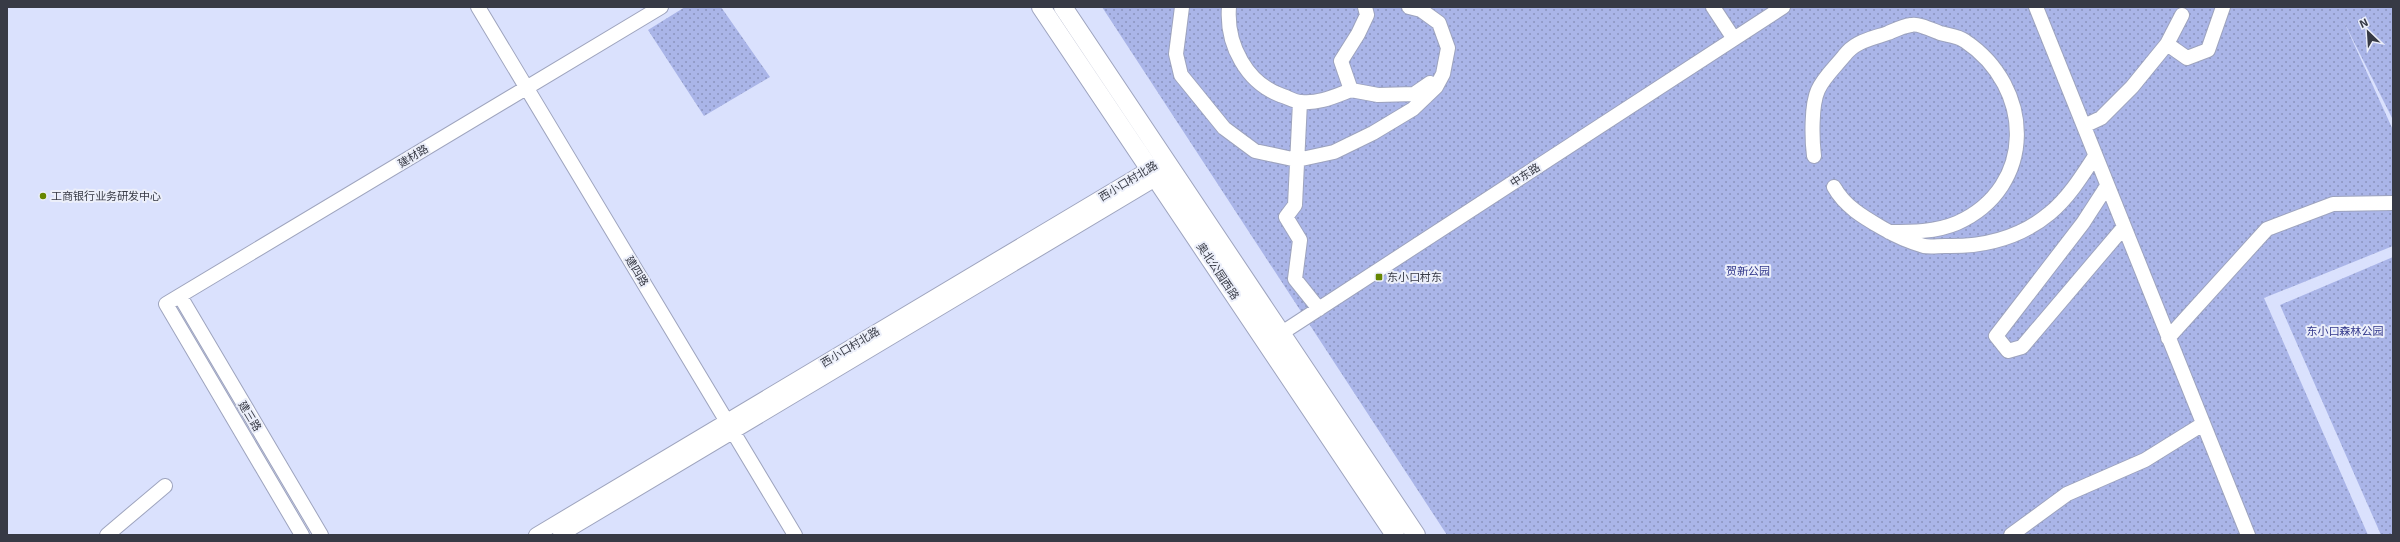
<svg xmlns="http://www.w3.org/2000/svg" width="2400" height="542" viewBox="0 0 2400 542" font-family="'Exo 2','Noto Sans SC',sans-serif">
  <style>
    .park { fill: url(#park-dots) }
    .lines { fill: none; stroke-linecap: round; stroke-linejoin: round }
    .minor-casing { stroke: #9ea4be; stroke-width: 16 }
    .major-casing { stroke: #9ea4be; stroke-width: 20 }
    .minor { stroke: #fff; stroke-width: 14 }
    .major { stroke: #fff; stroke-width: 18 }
    .poi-dot { fill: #668601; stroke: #eceffa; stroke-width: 1.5 }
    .labels { text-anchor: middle; stroke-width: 4; stroke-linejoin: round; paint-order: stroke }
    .street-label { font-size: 11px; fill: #373a45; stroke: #eceffa }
    .poi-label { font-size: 11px; fill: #373a45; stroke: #eceffa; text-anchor: start }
    .park-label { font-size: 11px; fill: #31378b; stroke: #eceffa }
  </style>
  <defs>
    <pattern id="park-dots" width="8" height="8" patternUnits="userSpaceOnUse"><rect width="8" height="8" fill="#aab5e8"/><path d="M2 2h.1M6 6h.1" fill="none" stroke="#8b94be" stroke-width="1.8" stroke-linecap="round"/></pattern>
  </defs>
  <rect width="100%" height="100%" fill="#dae1fd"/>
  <path class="park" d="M685,7H721L770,77L704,116L648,30Z
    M1102,7H2393V120L2344,22L2393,130V246L2264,298L2368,535H1447Z
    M2393,257V535H2381L2280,305Z"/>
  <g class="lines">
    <g class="minor-casing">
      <path id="minor" d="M478,7L795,535
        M1182,7L1176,54L1181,75L1224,128L1255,151L1297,160L1334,152L1373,133L1413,109L1436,87L1443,74L1448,48L1439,23L1421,10L1409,7
        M1229,7C1226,45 1247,84 1283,96C1289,98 1295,102 1301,102C1319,104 1335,96 1351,90
        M1365,7L1367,15L1358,34L1341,61L1351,90L1378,95L1414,94L1430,83
        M1713,7L1734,39
        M2036,7L2248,535
        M2167,44L2187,58L2208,50L2223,7
        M1300,102L1295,205L1286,217L1300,240L1295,279L1319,309
        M2084,126L2101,118L2132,87L2167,44L2182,15
        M1814,156C1812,140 1811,105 1818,90C1823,78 1836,66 1844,56C1855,41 1871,39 1888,33C1895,30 1903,26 1911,25C1918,23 1932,30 1940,33C1947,35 1959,36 1965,41C2034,87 2037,187 1957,223C1936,232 1911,232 1889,232
        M2107,186L2083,223L1996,336L2008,351L2022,347L2124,227
        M1834,187C1845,207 1865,218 1884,229C1896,236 1910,242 1924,246C1930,247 1938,246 1945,246C1983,247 2020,238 2050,213C2069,197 2082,176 2095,156
        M180,296L321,535
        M1274,338L1783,7
        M2168,338L2267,229L2333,204L2393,203
        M107,535L165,486
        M302,535L166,304L661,7
        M536,535L1157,164
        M560,535L1164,174
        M2011,535L2067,494L2145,460L2203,424"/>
    </g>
    <g class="major-casing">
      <path id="major" d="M1041,7L1395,535
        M1063,7L1416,535"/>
    </g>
    <use href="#minor" class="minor"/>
    <use href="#major" class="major"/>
  </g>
  <g class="poi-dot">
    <circle cx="43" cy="196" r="4"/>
    <rect x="1375" y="273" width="8" height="8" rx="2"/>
  </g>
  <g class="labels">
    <g class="street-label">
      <text transform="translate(413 156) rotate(-31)" y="4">建材路</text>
      <text transform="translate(1525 175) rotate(-33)" y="4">中东路</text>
      <text transform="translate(1128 181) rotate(-31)" y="4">西小口村北路</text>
      <text transform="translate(637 271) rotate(59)" y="4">建四路</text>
      <text transform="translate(1218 271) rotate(56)" y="4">奥北公园西路</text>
      <text transform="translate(850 347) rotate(-31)" y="4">西小口村北路</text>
      <text transform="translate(250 416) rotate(59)" y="4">建三路</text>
    </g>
    <g class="poi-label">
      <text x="51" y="200">工商银行业务研发中心</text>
      <text x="1387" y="281">东小口村东</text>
    </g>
    <g class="park-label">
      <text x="1748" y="275">贺新公园</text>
      <text x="2345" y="335">东小口森林公园</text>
    </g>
  </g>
  <rect width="2400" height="542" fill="none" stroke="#373a45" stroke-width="16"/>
  <g transform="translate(2368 32) rotate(335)" stroke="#eceffa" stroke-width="3" paint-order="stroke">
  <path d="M0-3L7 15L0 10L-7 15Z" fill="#373a45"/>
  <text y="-6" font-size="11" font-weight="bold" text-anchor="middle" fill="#373a45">N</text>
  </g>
</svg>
